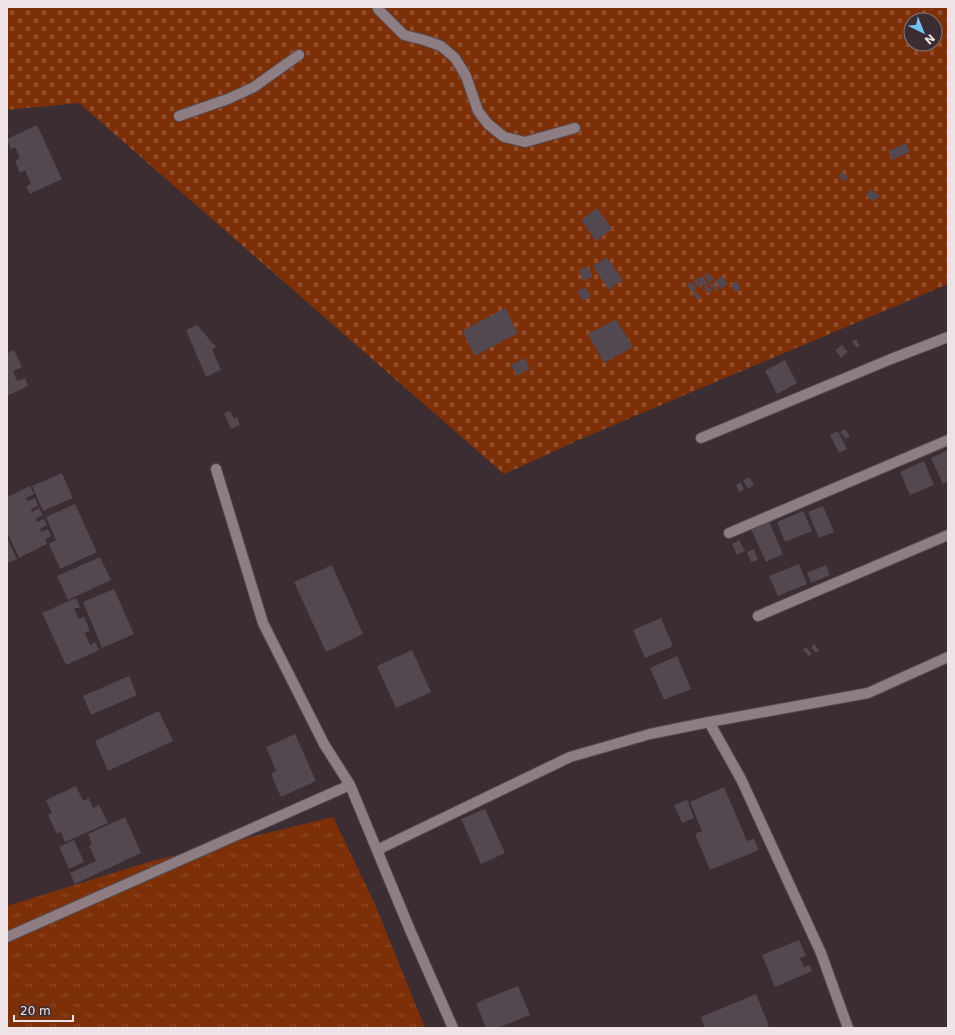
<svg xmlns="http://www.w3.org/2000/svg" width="955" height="1035" viewBox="0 0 955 1035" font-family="'DejaVu Sans',sans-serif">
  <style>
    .grass { fill: url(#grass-tufts) }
    .cemetery { fill: url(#cemetery-stones); fill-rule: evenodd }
    .building { fill: #534750 }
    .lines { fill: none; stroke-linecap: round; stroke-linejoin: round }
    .minor-casing { stroke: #574b4f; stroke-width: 12 }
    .minor { stroke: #8e7e83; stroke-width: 10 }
  </style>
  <defs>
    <pattern id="grass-tufts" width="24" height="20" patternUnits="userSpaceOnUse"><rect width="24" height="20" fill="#7d3008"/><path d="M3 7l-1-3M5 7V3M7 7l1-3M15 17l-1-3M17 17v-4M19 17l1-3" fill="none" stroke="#904e2c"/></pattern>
    <pattern id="cemetery-stones" width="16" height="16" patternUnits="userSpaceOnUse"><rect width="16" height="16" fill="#7d3008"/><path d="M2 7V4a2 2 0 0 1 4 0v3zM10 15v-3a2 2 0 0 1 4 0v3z" fill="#904e2c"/></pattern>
  </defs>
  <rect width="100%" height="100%" fill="#3b2d31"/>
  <path class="grass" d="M333,817L375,904L425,1028H7V906L152,861Z"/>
  <path class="cemetery" d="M7,7H948V284L590,435L504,474L79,103L7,110ZM911,20H935V44H911Z"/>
  <path class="building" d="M37,125L62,179L30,194L26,186L31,184L25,170L20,173L15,161L20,158L15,147L11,149L7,139Z
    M906,143L910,152L892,160L888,151Z
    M843,172L848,178L844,182L838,176Z
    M871,189L880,196L873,202L866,195Z
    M597,208L612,229L596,241L581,220Z
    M607,257L623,280L609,290L593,266Z
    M587,266L593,276L584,281L578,271Z
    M708,273L714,279L710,283L704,276Z
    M702,276L708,283L704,286L698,279Z
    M722,276L728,284L721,289L715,281Z
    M696,278L702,285L699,288L693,281Z
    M736,281L741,288L736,292L731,285Z
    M691,282L697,288L692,292L687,285Z
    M713,282L718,289L715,291L710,285Z
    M707,285L712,291L709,294L704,288Z
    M585,287L591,296L583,301L577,292Z
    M695,291L701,297L698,300L692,293Z
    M505,308L518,333L475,356L462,331Z
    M616,319L633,347L604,363L588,334Z
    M197,325L216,347L212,349L221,370L206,377L186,330Z
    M856,339L860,346L857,348L852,342Z
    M842,345L848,352L841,358L835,350Z
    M14,350L22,367L13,371L17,381L25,378L28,386L7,396V353Z
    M525,358L530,369L517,376L511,365Z
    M785,360L797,383L777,394L765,371Z
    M230,411L234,419L237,417L240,425L231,429L224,413Z
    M845,429L850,436L846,439L840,432Z
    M838,431L847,449L839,453L830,435Z
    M948,450V482L943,484L931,458Z
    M924,461L934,485L910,495L900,472Z
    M62,473L73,498L43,511L32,486Z
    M749,477L754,485L748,489L743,480Z
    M741,482L744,490L739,492L736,485Z
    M30,486L34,494L26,498L28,501L35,498L38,506L31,509L32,512L39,508L43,515L36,519L37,522L44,519L47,525L40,529L42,532L48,529L51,536L45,539L47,544L19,558L7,532V497Z
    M75,504L97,552L60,569L49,544L56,540L46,517Z
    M823,506L834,532L819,538L808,512Z
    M803,511L812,531L785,542L777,522Z
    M769,521L783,554L766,562L751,529Z
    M7,538L17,559L7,563Z
    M739,540L745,551L737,555L732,544Z
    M754,549L758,560L751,562L747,552Z
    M100,557L111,580L68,600L57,576Z
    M799,564L807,584L778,596L769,576Z
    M332,565L363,634L326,652L294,582Z
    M826,565L830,575L811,583L807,573Z
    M114,589L134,634L102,648L83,602Z
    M76,598L80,607L74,609L79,619L84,617L90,631L85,633L90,645L95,642L99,650L66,665L42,613Z
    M661,618L673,646L645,658L633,630Z
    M814,644L819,650L816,653L811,647Z
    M806,647L812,654L809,656L803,650Z
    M412,650L431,692L396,708L377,666Z
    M677,656L691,689L664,700L650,668Z
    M129,676L137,695L91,715L83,696Z
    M159,711L173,741L108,771L95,741Z
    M295,734L316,781L281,797L271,774L276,771L266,747Z
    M76,786L83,801L89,798L93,808L99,805L108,823L65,842L61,832L57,834L48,815L52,813L46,800Z
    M724,787L747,841L754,839L759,850L710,870L695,834L702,831L690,802Z
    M687,800L694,818L682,823L674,805Z
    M485,809L505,853L481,864L461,819Z
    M125,817L141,853L75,884L70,873L96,861L89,846L92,844L88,834Z
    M74,840L84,862L69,869L59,847Z
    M799,940L806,956L800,958L804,967L809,965L812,971L775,987L762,955Z
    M518,986L530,1015L498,1028H486L476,1003Z
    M756,994L769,1026L765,1028H705L701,1017Z"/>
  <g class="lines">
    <g class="minor-casing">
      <path id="minor" d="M378,9L404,35L424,40L441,46L455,58L466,76L478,111L488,124L504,137L525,142L575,128
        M179,116L228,99L254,87L299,55
        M701,438L891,359L948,337
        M216,469L263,623L324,744L350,785L410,930L453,1028
        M729,533L948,440
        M758,616L948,535
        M709,722L868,693L948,657
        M377,850L570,757L650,734L709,722L741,779L821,953L848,1028
        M7,937L350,785"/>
    </g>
    <use href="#minor" class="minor"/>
  </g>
  <rect width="955" height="1035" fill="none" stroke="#eee4e7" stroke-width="16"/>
  <g transform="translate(923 32) rotate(137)"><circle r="19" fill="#3b2d31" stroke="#83767a"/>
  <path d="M0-3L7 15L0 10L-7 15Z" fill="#73c1f5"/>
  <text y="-6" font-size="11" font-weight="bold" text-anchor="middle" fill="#eee4e7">N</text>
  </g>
  <path d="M14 1015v6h59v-6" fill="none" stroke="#eee4e7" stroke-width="2"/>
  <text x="20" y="1015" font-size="12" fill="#eee4e7" stroke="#3b2d31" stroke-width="3" paint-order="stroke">20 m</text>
</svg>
